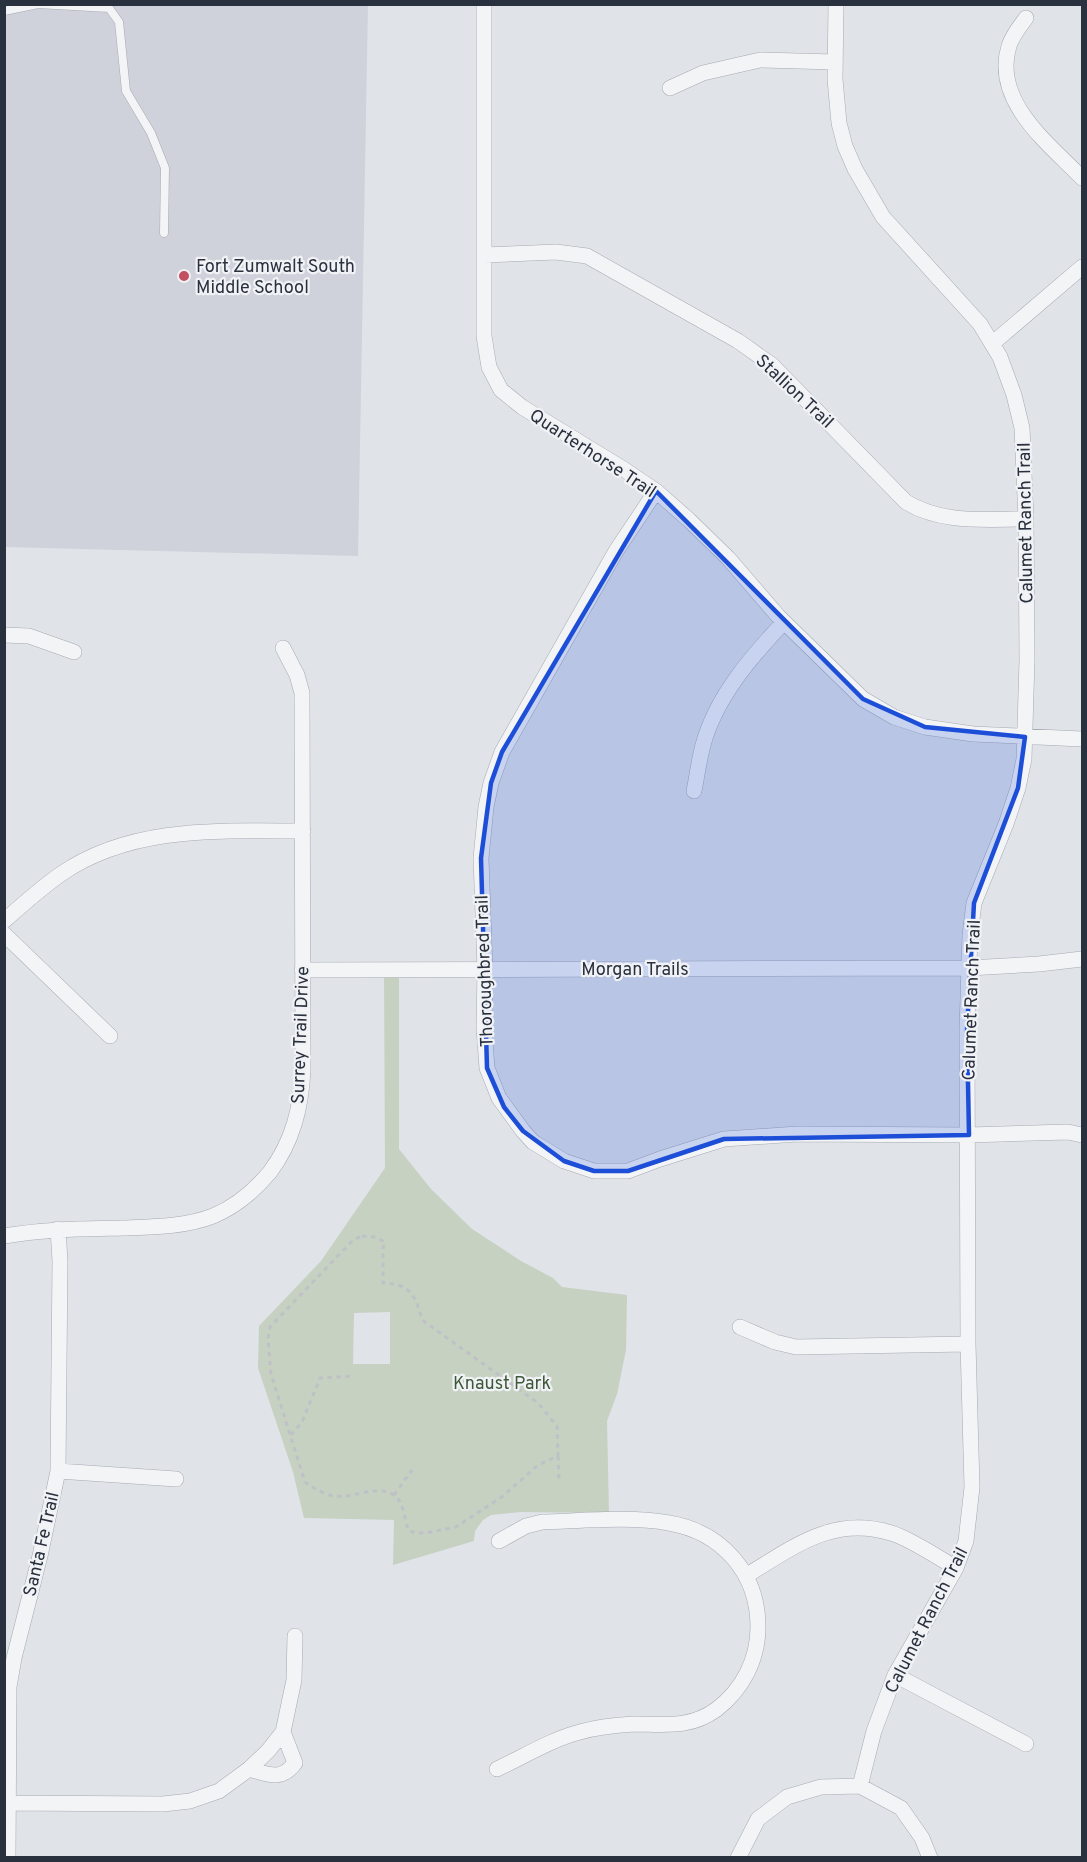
<svg xmlns="http://www.w3.org/2000/svg" width="1087" height="1862" viewBox="0 0 1087 1862" font-family="Overpass,sans-serif">
  <style>
    .built { fill: #cfd2da }
    .green { fill: #c6d1c2; fill-rule: evenodd }
    .lines { fill: none; stroke-linecap: round; stroke-linejoin: round }
    .lane-casing { stroke: #a6aab2; stroke-width: 9 }
    .street-casing { stroke: #a6aab2; stroke-width: 16 }
    .path { stroke: #bfc1c6; stroke-width: 3; stroke-dasharray: 4.5 4.5; stroke-linecap: butt }
    .lane { stroke: #f3f4f6; stroke-width: 8 }
    .street { stroke: #f3f4f6; stroke-width: 15 }
    .marked { fill: #1d4ed8; fill-opacity: 0.2; stroke: #1d4ed8; stroke-width: 4.5; stroke-linejoin: round }
    .poi-dot { fill: #c25060; stroke: #f0f2f5; stroke-width: 2 }
    .labels { text-anchor: middle; stroke-width: 4.5; stroke-linejoin: round; paint-order: stroke }
    .poi-label { font-size: 18px; fill: #2a313e; stroke: #f0f2f5; text-anchor: start }
    .street-label { font-size: 18px; fill: #2a313e; stroke: #f0f2f5 }
    .park-label { font-size: 18px; fill: #3e5839; stroke: #f0f2f5 }
  </style>
  <rect width="100%" height="100%" fill="#e0e3e8"/>
  <path class="built" d="M5,5H368L358,556L5,547Z"/>
  <path class="green" d="M384,970H399V1149L431,1189L472,1229L521,1261L553,1278L562,1287L627,1295L626,1350L617,1394L607,1421L609,1513L521,1512L491,1515L483,1520L475,1531L474,1541L393,1565L394,1520L304,1518L293,1472L258,1368L259,1326L321,1261L385,1168ZM390,1312V1364H353L354,1313Z"/>
  <g class="lines">
    <g class="lane-casing">
      <path id="lane" d="M38,4L109,8L119,22L126,91L151,133L165,168L164,233
        M4,11L38,4"/>
    </g>
    <g class="street-casing">
      <path id="street" d="M484,4V336L489,367L501,390L522,407L625,470L656,491L689,520L728,558L778,616L863,699L894,717L925,727L973,734L1082,739
        M836,4L835,79L839,123L845,146L855,169L883,217L980,324L1000,357L1014,395L1022,428L1026,519L1027,660L1024,759L1018,788L1006,824L974,903L970,935L967,1030L968,1344L972,1487L966,1541L956,1568L895,1675L874,1731L860,1786
        M1026,18C1020,26 1012,36 1009,46C992,101 1049,144 1082,178
        M670,88L703,73L760,60L835,62
        M484,255L556,252L587,256L738,341L772,365L906,502C942,524 985,519 1026,519
        M993,343L1082,267
        M656,491L616,551L502,752L491,783L486,807L481,858L485,969L484,1028L487,1068L499,1098L523,1131L533,1142L564,1161L594,1171H628L660,1159L724,1139L797,1134L969,1135L1068,1132L1082,1135
        M4,635L29,636L74,652
        M694,791C697,776 699,760 703,745C716,697 751,657 784,622
        M4,921C23,904 41,888 61,874C132,825 222,831 303,831
        M4,934L110,1036
        M302,970L969,968L1039,964L1082,959
        M4,1236C44,1229 83,1229 123,1228C152,1227 185,1227 213,1216C235,1207 255,1190 270,1172C293,1141 301,1108 303,1070L302,693L297,675L283,648
        M740,1327L775,1342L796,1347L968,1344
        M58,1471L176,1479
        M747,1575C794,1547 833,1515 891,1533C909,1538 939,1558 956,1568
        M895,1675L1026,1744
        M249,1769C268,1774 281,1782 295,1763L283,1732
        M497,1769C523,1757 552,1739 580,1732C597,1727 617,1725 634,1724C664,1724 690,1729 717,1709C743,1689 758,1659 758,1627C758,1573 722,1532 669,1523C632,1516 580,1521 542,1522L526,1526L499,1541
        M4,1803L163,1804L190,1801L219,1791L249,1769L268,1751L283,1732L294,1680L295,1636
        M8,1858L9,1687L14,1658L40,1556L58,1471L60,1261L58,1229
        M738,1858L758,1819L787,1797L821,1787L860,1786L901,1808L922,1838L930,1858"/>
    </g>
    <path class="path" d="M362,1236L374,1237L385,1242L383,1248V1283C411,1284 415,1295 422,1320L538,1403L557,1426L558,1456L538,1465L503,1496L456,1527L426,1533H415L408,1530C405,1520 404,1507 398,1499C384,1481 353,1499 335,1496C325,1495 313,1488 305,1482L271,1374L268,1338L270,1327L353,1240Z
      M291,1435L302,1422L320,1378L354,1376
      M558,1456L559,1480
      M394,1495L412,1470"/>
    <use href="#lane" class="lane"/>
    <use href="#street" class="street"/>
  </g>
  <path class="marked" d="M656,491L863,699L925,727L1025,737L1018,788L974,903L967,1030L969,1135L724,1139L628,1171H594L564,1161L523,1131L504,1107L487,1068L481,858L491,783L502,752Z"/>
  <circle class="poi-dot" cx="184" cy="276" r="6"/>
  <g class="labels">
    <g class="poi-label">
      <text x="196" y="272">Fort Zumwalt South<tspan x="196" dy="21">Middle School</tspan></text>
    </g>
    <g class="street-label">
      <text transform="translate(795 391) rotate(43)" y="6">Stallion Trail</text>
      <text transform="translate(593 453) rotate(33)" y="6">Quarterhorse Trail</text>
      <text transform="translate(1025 523) rotate(-91)" y="6">Calumet Ranch Trail</text>
      <text x="635" y="975">Morgan Trails</text>
      <text transform="translate(484 971) rotate(-92)" y="6">Thoroughbred Trail</text>
      <text transform="translate(971 1000) rotate(-88)" y="6">Calumet Ranch Trail</text>
      <text transform="translate(300 1035) rotate(-88)" y="6">Surrey Trail Drive</text>
      <text transform="translate(41 1544) rotate(-77)" y="6">Santa Fe Trail</text>
      <text transform="translate(926 1620) rotate(-63)" y="6">Calumet Ranch Trail</text>
    </g>
    <g class="park-label">
      <text x="502" y="1389">Knaust Park</text>
    </g>
  </g>
  <rect width="1087" height="1862" fill="none" stroke="#2a313e" stroke-width="12"/>
</svg>
